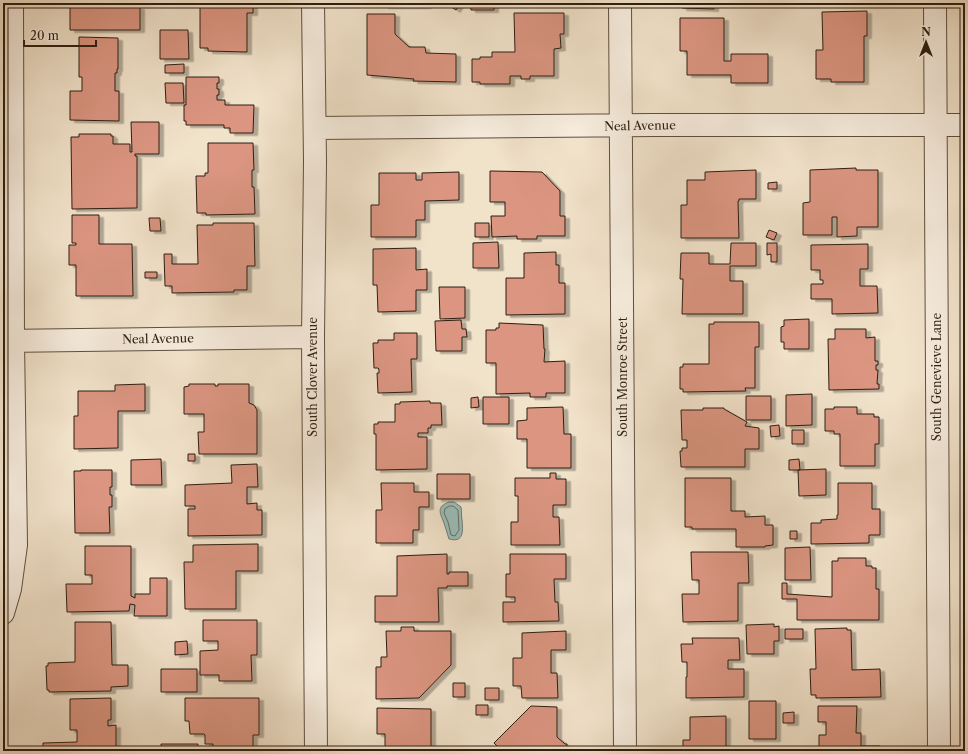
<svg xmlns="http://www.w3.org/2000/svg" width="968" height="754" viewBox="0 0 968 754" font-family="'Libre Caslon Text',serif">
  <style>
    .water { fill: #9bbdba; stroke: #6f7d76 }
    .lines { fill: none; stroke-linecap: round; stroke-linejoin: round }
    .shore { stroke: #646e65; stroke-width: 1 }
    .building { fill: #db9581; stroke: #2e1e10; filter: url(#shadow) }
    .street-casing { stroke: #5f4f3e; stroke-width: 24 }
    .street { stroke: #f6ecdd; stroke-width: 22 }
    .labels { text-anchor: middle; stroke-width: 3; stroke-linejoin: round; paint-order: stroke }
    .street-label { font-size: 12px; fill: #2e1e10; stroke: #f6ecdd }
  </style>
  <defs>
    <filter id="shadow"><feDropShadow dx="4.5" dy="2.5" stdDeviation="0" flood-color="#0004"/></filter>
  </defs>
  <rect width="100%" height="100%" fill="#f1e2ca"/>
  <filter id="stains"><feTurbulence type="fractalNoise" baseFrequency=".005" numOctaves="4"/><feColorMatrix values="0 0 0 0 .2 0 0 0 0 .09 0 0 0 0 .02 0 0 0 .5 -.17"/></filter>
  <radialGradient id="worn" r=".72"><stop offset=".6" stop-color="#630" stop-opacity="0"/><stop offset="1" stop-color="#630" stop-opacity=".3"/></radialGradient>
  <path class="water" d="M449,502H454L461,507C462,512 461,516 462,520C463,531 464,543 449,539C447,534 446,528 444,523C440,513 436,507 449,502Z"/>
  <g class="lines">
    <path class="shore" d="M450,506H453L458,510L459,530L455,536L451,535L448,522L444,513L445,509Z"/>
  </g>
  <path class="building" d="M70,3H123V6L140,7V30H70Z
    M200,3H253V13H247V52L208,51V48H200Z
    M384,3H427V6H384Z
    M445,3H460L456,10Z
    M470,3H494V10H471Z
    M679,3H714V9L682,8V4Z
    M867,11V36H864V82H831V79H816V50H823L822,12Z
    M514,13H564V34H560L561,48L554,49V76H530V79H521V76H510V84H480V82H472V59H480V57H492V52H515Z
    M367,14H395V34L409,47H425L426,53L456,54V82L413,81L414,79L367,75Z
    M680,18H724V61H731V54H768V83H731V75H687V51H680Z
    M160,30H188L189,59H160Z
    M79,37L118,38V69H117V73H115V91H119V121L70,120V91H82V77H79Z
    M184,64V73H165V65Z
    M186,77H219V83H217V89H219V95H217V100H225V105H254L253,133H230V128H224V125H186V121H184V105H186Z
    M165,83H183L184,103H166Z
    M131,122H159V154H135V156H137V208L72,209L71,137H79V134H111V136H113V144H130V152H132Z
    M208,143H253L254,170H252V187H254L255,214L206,215V213H197L196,176H205V173H208Z
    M856,168V170H878V227H857V236L837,237V217H832V235H803V203L810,202V170Z
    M756,170V199H739V201H738L739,238H681V205H687V180H705V172Z
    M490,171L542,172L560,191V216H565V236H537V239H517V236L492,237L491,216H505V202H490Z
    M459,172V200L425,201V220H416V237H371V205H379V173H416V180H422V173Z
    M777,182V189H768V183Z
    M72,215H99V244H132L133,296H76V265H69V245H76V243H72Z
    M149,218H160L161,231H150Z
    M213,223H254L255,266H247V290H234V292L172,293V286H165L164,254H172V264H198L197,225H213Z
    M475,223H489V237H475Z
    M769,230L777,233L774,240L766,237Z
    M498,242L499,268H473V243Z
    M731,243H756V266H730V281H743V314H682L683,279H680L681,253H709V264H730Z
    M767,243H777V262H771V254L767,255Z
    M868,244V269H860V286H877L878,313L832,314V299H811V284H823V280H820V270H811V245Z
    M416,248V270L427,269V290H416V311L378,312L377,285H373V249Z
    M556,252V265H559V283H565V314L506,315V278H524V253Z
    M145,272H157V278H145Z
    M439,287H465V318L440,319Z
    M809,319V349H784V342H781V327L784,326V320Z
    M461,320L462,329H466L467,337H462V351H436L435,321Z
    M714,322H759V347H755V388H745L746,391L683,392V389H680V367H683V364H709V324H714Z
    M499,323L543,325L544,349H545L544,362L565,361V393H546V397H530V393L496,394V363H486V330H496V328H499Z
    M835,329H866V338L875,337V361H878V365H876V370H878L877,384H879V389L829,390L828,339H835Z
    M394,333H417V359H411L412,392L378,393L377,373H379V369L378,368H374L373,343H378V340H394Z
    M145,384V411H118V448L74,449V416H78V391H115V385Z
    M189,384H215V386H218V384H249V403L254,405L257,410V454H199L198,432H204V414H184V387L189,386Z
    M812,394V425L786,426V395Z
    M746,396H771V420H746Z
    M478,397L479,407L471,408V398Z
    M483,397H509V424H483Z
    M430,401V403H441L442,425H431V428H428V433H418V437H427V469L376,470V434H374V424H378V422H395V404H400V402Z
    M563,407L564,434H571V468H527V439H517V421L527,420V408Z
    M834,407H857V414H874V417H879V444H875V466H840V434H834V431H825V409H834Z
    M703,408H724V409L747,422L745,426L759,428V449H745V467H681L680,451H682V448H687V440H682L681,410H703Z
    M779,425L780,436L771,437L770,426Z
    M792,430H804V444H792Z
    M188,454H195V461H188Z
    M161,459L162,485H131V460Z
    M799,459L800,470H789V460Z
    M257,464L258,487H247V504L257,503V510H262V535L188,536V509H195V506H185V485L232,483L231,465Z
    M826,469V495L799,496L798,470Z
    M81,470H112V487H110V495H112V507H109L110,533H75L74,471H81Z
    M550,473H556V479H566V505H553V517H559L560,545H511V522H518V496H515V478H550Z
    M437,474H470V499H437Z
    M685,478H731V511H745V517L765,516V525H773V545L765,546V547H736V529H692V527H685Z
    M381,483H414V492H429V507H419V530H413V543H376V510H382Z
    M838,483H872V509H880V535H869V543L811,544V523H821V520L837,519V515H838Z
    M790,531H797V539H790Z
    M258,544V571H236V609H185L184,562H193V545Z
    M85,546H131V596L135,598V594H150V578H167V616H134L135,605L130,604L129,611L67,612L66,584H92V575H85Z
    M810,547L811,580H785V548Z
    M691,552H748L749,583H738V621L683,622L682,594H699V580H692Z
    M447,554V574H449V572H468V586H447V588H438L439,622H375V596H397V556Z
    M510,554H566V579H554L555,602H558L559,621L503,622V602H515V597H506V574H510Z
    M838,558H866V566H872V568H876V589H879V620H797V599H782V583H787V594L832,597V561H838Z
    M203,620H257V655H251L252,681H219V675H200V651L218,650V641H203Z
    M75,622H111L112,665H128V686L111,687V691L49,692V690H47L46,666H48V663L75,662Z
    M774,624V627L779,626V641H774V654H747L746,625Z
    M401,627H414V631H451V665L419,698L376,699V667H381V657H387L386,631H401Z
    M847,628V630H851L852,670L880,669L881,697L816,698V695H811L810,669H816L815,629Z
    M785,629H803V639H785Z
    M566,631V650H551V673H557L558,698H522L521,686H513V658H522V633Z
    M692,638H739L740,660H728V669H744V697L686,698V677H687V662H682L681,644H693Z
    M187,641L188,654L175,655V642Z
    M161,669H197V692H161Z
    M453,683H465V697H453Z
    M485,688H499V700H485Z
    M111,698V720H108V726L116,725V751H43V743L77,742V730H70V699Z
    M185,698H259V735H253V751H213V744H205V735L204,734H190L189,721H185Z
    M749,701H776V739H749Z
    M476,705H488V715H476Z
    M531,706L557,707V737L565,744H567V751H502L494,743Z
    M818,706H857L856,733H861V746H880V751H819V735H826V722H818Z
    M377,708L431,709V751H371H385V734H377Z
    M794,712V723H783V713Z
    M726,716V751H746H683V740H690V717Z
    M161,744H198V751H161Z"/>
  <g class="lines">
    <g class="street-casing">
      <path id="street" d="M313,3L315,161L313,337L316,751
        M620,3L625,751
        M935,3L939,751
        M315,128L653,125H965
        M3,341L313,337
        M3,613L10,589L16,545L13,341L12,3"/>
    </g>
    <use href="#street" class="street"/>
  </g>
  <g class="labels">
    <g class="street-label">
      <text transform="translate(640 126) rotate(-1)" y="4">Neal Avenue</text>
      <text transform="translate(158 339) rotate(-1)" y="4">Neal Avenue</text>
      <text transform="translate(313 377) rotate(-90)" y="4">South Clover Avenue</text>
      <text transform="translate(623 377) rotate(-90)" y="4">South Monroe Street</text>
      <text transform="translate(937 377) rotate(-90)" y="4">South Genevieve Lane</text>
    </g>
  </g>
  <rect width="968" height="754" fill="none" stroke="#f1e2ca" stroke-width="16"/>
  <rect x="4" y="4" width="960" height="746" fill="none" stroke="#2e1e10" stroke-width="2"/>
  <rect x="8" y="8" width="952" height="738" fill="none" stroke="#2e1e10"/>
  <g transform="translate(926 42)" stroke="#f6ecdd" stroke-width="3" paint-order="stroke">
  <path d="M0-3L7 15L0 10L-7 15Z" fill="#2e1e10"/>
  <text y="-6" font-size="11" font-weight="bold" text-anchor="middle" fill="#2e1e10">N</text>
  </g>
  <path d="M24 40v6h72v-6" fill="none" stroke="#2e1e10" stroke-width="2"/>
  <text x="30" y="40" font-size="12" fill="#2e1e10" stroke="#f6ecdd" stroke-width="3" paint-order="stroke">20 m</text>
  <rect width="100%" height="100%" filter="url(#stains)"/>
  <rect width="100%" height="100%" fill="url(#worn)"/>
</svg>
